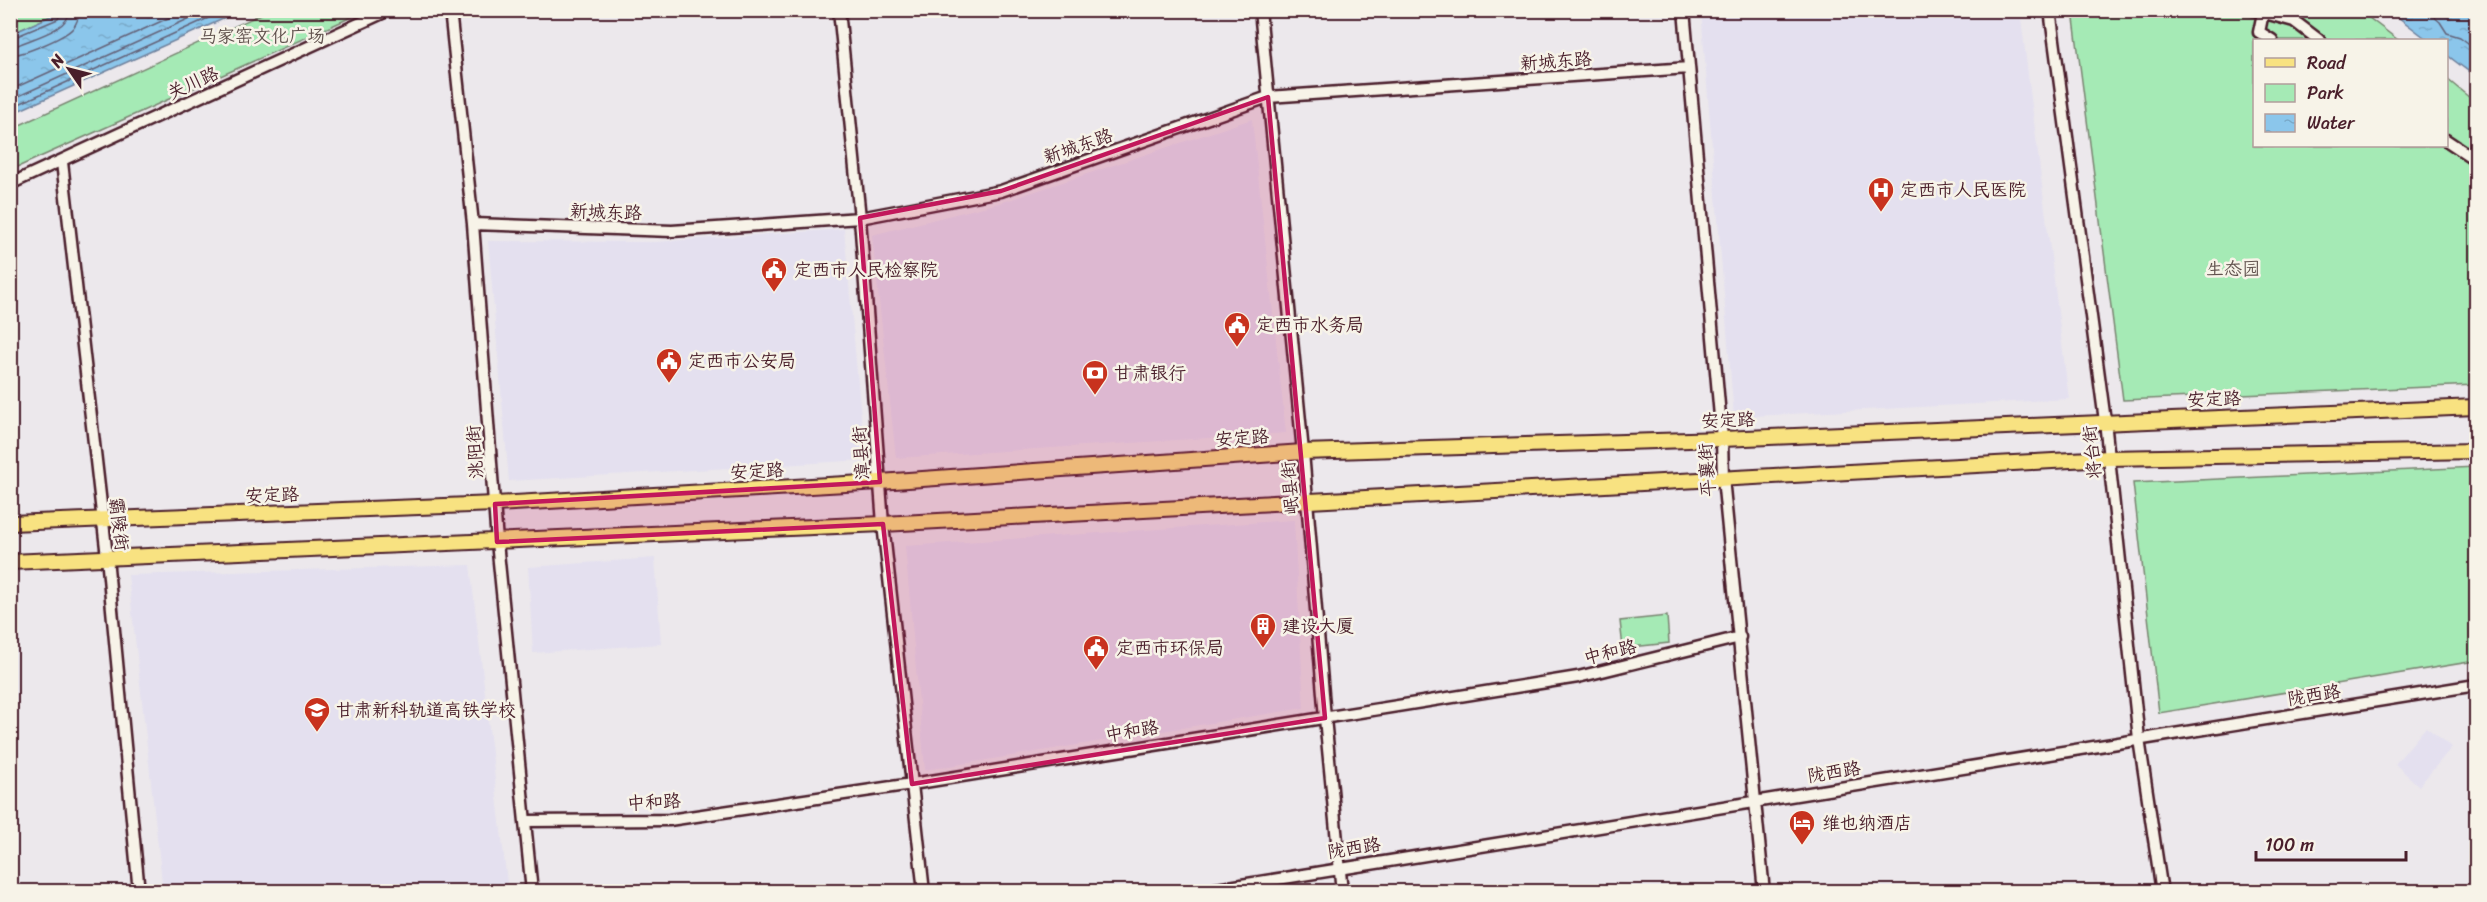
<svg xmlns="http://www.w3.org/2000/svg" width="2487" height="902" viewBox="0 0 2487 902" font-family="Sriracha,'LXGW WenKai TC',sans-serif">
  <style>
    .built { fill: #e4e0ef }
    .park { fill: #a5eab5; stroke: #788470; stroke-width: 1.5 }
    .water { fill: url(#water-ripples); stroke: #71839e; stroke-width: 1.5 }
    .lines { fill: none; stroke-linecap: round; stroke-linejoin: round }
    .shore { stroke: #646278; stroke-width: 1.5 }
    .minor-casing { stroke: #4a1f2b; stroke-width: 15 }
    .major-casing { stroke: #4a1f2b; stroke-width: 18 }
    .minor { stroke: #f7f3e8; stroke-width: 10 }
    .major { stroke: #f8e281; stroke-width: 14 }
    .marked { fill: #c2185b; fill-opacity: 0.2; stroke: #c2185b; stroke-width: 4.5; stroke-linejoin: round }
    .labels { text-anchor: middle; stroke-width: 5; stroke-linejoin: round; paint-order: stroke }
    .park-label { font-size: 18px; fill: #61524e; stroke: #f7f3e8 }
    .street-label { font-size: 18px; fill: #4a1f2b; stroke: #f7f3e8 }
    .poi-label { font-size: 18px; fill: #4a1f2b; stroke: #f7f3e8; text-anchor: start }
  </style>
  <defs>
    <pattern id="water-ripples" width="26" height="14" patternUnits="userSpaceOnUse" patternTransform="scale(1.5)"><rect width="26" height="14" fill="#8bc6eb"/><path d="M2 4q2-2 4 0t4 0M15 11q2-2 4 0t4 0" fill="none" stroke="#79aaca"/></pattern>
  </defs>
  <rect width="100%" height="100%" fill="#ece8ec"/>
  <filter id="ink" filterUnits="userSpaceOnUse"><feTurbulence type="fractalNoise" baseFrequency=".0167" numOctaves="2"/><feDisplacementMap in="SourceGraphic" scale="12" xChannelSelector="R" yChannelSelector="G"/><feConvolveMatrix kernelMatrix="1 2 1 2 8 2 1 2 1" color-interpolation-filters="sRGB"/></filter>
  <g filter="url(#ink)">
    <path class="built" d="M1701,11H2020L2069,399L1734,417Z
      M1252,119L1286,433L896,458L872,235L1003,202Z
      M844,229L865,460L509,481L488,241L655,242Z
      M1294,520L1304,708L925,770L905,546Z
      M655,558L661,644L533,653L528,567Z
      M470,565L508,891H163L128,575Z
      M2426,727L2452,747L2419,786L2395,764Z"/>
    <path class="park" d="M11,10L62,11L11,34Z
      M270,10L365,11L11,170V129Z
      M2073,11H2360L2398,40H2254V146H2446L2447,79L2476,103V385L2123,400Z
      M2476,467L2475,661L2159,713L2133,483Z
      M1667,616L1669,643L1623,648L1620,621Z"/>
    <path class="water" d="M62,11V10L241,11L11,114V34Z
      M2390,11H2476V77L2447,55L2446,40H2428Z"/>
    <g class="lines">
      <path class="shore" d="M2426,10L2440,22L2447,33L2460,37L2476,49
        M10,39L58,19L62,10
        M10,46L18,45C33,38 69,30 70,10
        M10,55C23,55 64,38 73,28C77,23 79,17 79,10
        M10,90L186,10
        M10,100L208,10
        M10,108L226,10"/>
      <g class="minor-casing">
        <path id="minor" d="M450,10L473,224L497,542L532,892
          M839,10L860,218L883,524L924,892
          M1260,10L1303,452L1325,718L1342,892
          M1684,10L1722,439L1723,478L1764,892
          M2050,10L2105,421L2139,739L2162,892
          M2254,10L2294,21L2319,40
          M2263,13L2259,32L2272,40
          M2446,140L2476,160
          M62,162L107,557L139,892
          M10,184L389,10
          M473,224L672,231L860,218L1001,191L1268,97L1689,68
          M525,821L669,820L912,784L1578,677L1740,637
          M1198,892L2476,685"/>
      </g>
      <g class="major-casing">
        <path id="major" d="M10,523L495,504L880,482L1303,452L1722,439L2476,407
          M10,562L883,524L2108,458L2476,451"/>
      </g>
      <use href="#minor" class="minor"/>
      <use href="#major" class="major"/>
    </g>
  </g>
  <path class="marked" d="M1268,97L1325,718L912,784L883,524L497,542L495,504L880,482L860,218L1001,191Z"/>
  <defs>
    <g id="hospital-pin" transform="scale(1.35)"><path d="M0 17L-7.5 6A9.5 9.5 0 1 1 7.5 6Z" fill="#c8321e" stroke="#f7f3e8"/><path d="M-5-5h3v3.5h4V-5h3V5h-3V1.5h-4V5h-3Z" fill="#fff"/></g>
    <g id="civic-pin" transform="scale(1.35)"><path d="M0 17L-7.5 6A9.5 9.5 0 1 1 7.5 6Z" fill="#c8321e" stroke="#f7f3e8"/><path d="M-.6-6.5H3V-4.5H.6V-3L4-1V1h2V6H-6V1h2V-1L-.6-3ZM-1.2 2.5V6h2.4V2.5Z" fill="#fff"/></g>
    <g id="bank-pin" transform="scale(1.35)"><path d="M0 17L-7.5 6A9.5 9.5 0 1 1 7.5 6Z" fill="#c8321e" stroke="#f7f3e8"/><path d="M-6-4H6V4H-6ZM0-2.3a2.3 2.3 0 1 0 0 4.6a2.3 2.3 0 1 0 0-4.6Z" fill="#fff"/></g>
    <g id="building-pin" transform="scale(1.35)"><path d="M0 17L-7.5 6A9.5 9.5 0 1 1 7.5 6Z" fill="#c8321e" stroke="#f7f3e8"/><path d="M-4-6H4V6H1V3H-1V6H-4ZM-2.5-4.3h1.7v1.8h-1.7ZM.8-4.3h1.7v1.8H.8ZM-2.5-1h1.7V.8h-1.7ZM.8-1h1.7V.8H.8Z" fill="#fff"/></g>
    <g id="school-pin" transform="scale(1.35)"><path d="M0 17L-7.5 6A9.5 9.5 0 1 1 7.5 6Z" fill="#c8321e" stroke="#f7f3e8"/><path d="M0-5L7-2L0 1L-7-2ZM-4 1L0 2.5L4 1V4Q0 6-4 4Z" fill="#fff"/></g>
    <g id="hotel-pin" transform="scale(1.35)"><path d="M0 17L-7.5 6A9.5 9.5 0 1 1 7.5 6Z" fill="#c8321e" stroke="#f7f3e8"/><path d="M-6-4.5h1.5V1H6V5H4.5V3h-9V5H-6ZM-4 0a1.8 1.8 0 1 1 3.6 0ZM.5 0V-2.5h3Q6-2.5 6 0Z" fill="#fff"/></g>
  </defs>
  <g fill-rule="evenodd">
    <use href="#hospital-pin" x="1881" y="190"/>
    <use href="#civic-pin" x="774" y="270"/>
    <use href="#civic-pin" x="1237" y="325"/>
    <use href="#civic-pin" x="669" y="361"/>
    <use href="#bank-pin" x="1095" y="373"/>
    <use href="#building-pin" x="1263" y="626"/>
    <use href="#civic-pin" x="1096" y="648"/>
    <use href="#school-pin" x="317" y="710"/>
    <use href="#hotel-pin" x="1802" y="823"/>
  </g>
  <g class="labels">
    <g class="park-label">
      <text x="262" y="42">马家窑文化广场</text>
      <text x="2233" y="275">生态园</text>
    </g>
    <g class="street-label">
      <text transform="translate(1556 61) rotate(-4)" y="6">新城东路</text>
      <text transform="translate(193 83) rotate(-25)" y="6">关川路</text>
      <text transform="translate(1078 146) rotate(-19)" y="6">新城东路</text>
      <text transform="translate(606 212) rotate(2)" y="6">新城东路</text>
      <text transform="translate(2214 399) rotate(-2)" y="6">安定路</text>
      <text transform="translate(1728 420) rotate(-2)" y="6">安定路</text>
      <text transform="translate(1242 438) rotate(-4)" y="6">安定路</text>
      <text transform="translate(475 452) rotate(-94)" y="6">洮阳街</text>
      <text transform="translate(2092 452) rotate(-96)" y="6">将台街</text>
      <text transform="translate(861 453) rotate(-94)" y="6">漳县街</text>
      <text transform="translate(1707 470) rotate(-94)" y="6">平襄街</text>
      <text transform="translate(757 471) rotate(-3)" y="6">安定路</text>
      <text transform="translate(1290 488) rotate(-95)" y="6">岷县街</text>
      <text transform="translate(272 495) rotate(-2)" y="6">安定路</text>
      <text transform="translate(119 524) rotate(83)" y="6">霸陵街</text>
      <text transform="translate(1610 652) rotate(-14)" y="6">中和路</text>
      <text transform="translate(2314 695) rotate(-9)" y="6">陇西路</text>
      <text transform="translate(1132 731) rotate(-9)" y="6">中和路</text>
      <text transform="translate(1834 772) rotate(-9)" y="6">陇西路</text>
      <text transform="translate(654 802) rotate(-3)" y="6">中和路</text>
      <text transform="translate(1354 848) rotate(-9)" y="6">陇西路</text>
    </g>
    <g class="poi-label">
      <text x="1900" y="196">定西市人民医院</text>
      <text x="794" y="276">定西市人民检察院</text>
      <text x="1256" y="331">定西市水务局</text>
      <text x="688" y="367">定西市公安局</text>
      <text x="1114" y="379">甘肃银行</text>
      <text x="1282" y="632">建设大厦</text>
      <text x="1116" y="654">定西市环保局</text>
      <text x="336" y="716">甘肃新科轨道高铁学校</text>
      <text x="1822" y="829">维也纳酒店</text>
    </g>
  </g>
  <rect width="2487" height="902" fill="none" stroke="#f7f3e8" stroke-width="36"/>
  <rect x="18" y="18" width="2451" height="866" fill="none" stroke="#4a1f2b" stroke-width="2" filter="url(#ink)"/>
  <rect x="2253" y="39" width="195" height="108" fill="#f7f3e8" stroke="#b29e9c" stroke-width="1.5"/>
  <rect x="2265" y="58" width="30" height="9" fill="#f8e281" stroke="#b29e9c" stroke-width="1.5"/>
  <text x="2307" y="69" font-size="18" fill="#4a1f2b">Road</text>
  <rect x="2265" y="84" width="30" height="18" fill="#a5eab5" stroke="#b29e9c" stroke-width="1.5"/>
  <text x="2307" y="99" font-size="18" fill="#4a1f2b">Park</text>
  <rect x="2265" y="114" width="30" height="18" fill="url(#water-ripples)" stroke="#b29e9c" stroke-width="1.5"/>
  <text x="2307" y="129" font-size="18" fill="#4a1f2b">Water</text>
  <g transform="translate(69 69) rotate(305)" stroke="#f7f3e8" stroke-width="4.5" paint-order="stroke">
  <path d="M0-4.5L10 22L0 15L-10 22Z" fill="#4a1f2b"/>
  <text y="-9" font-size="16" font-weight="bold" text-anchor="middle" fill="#4a1f2b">N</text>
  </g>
  <path d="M2256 851v9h150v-9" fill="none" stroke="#4a1f2b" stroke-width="3"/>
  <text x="2265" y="851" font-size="18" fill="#4a1f2b" stroke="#f7f3e8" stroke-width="4.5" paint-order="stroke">100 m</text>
</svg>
